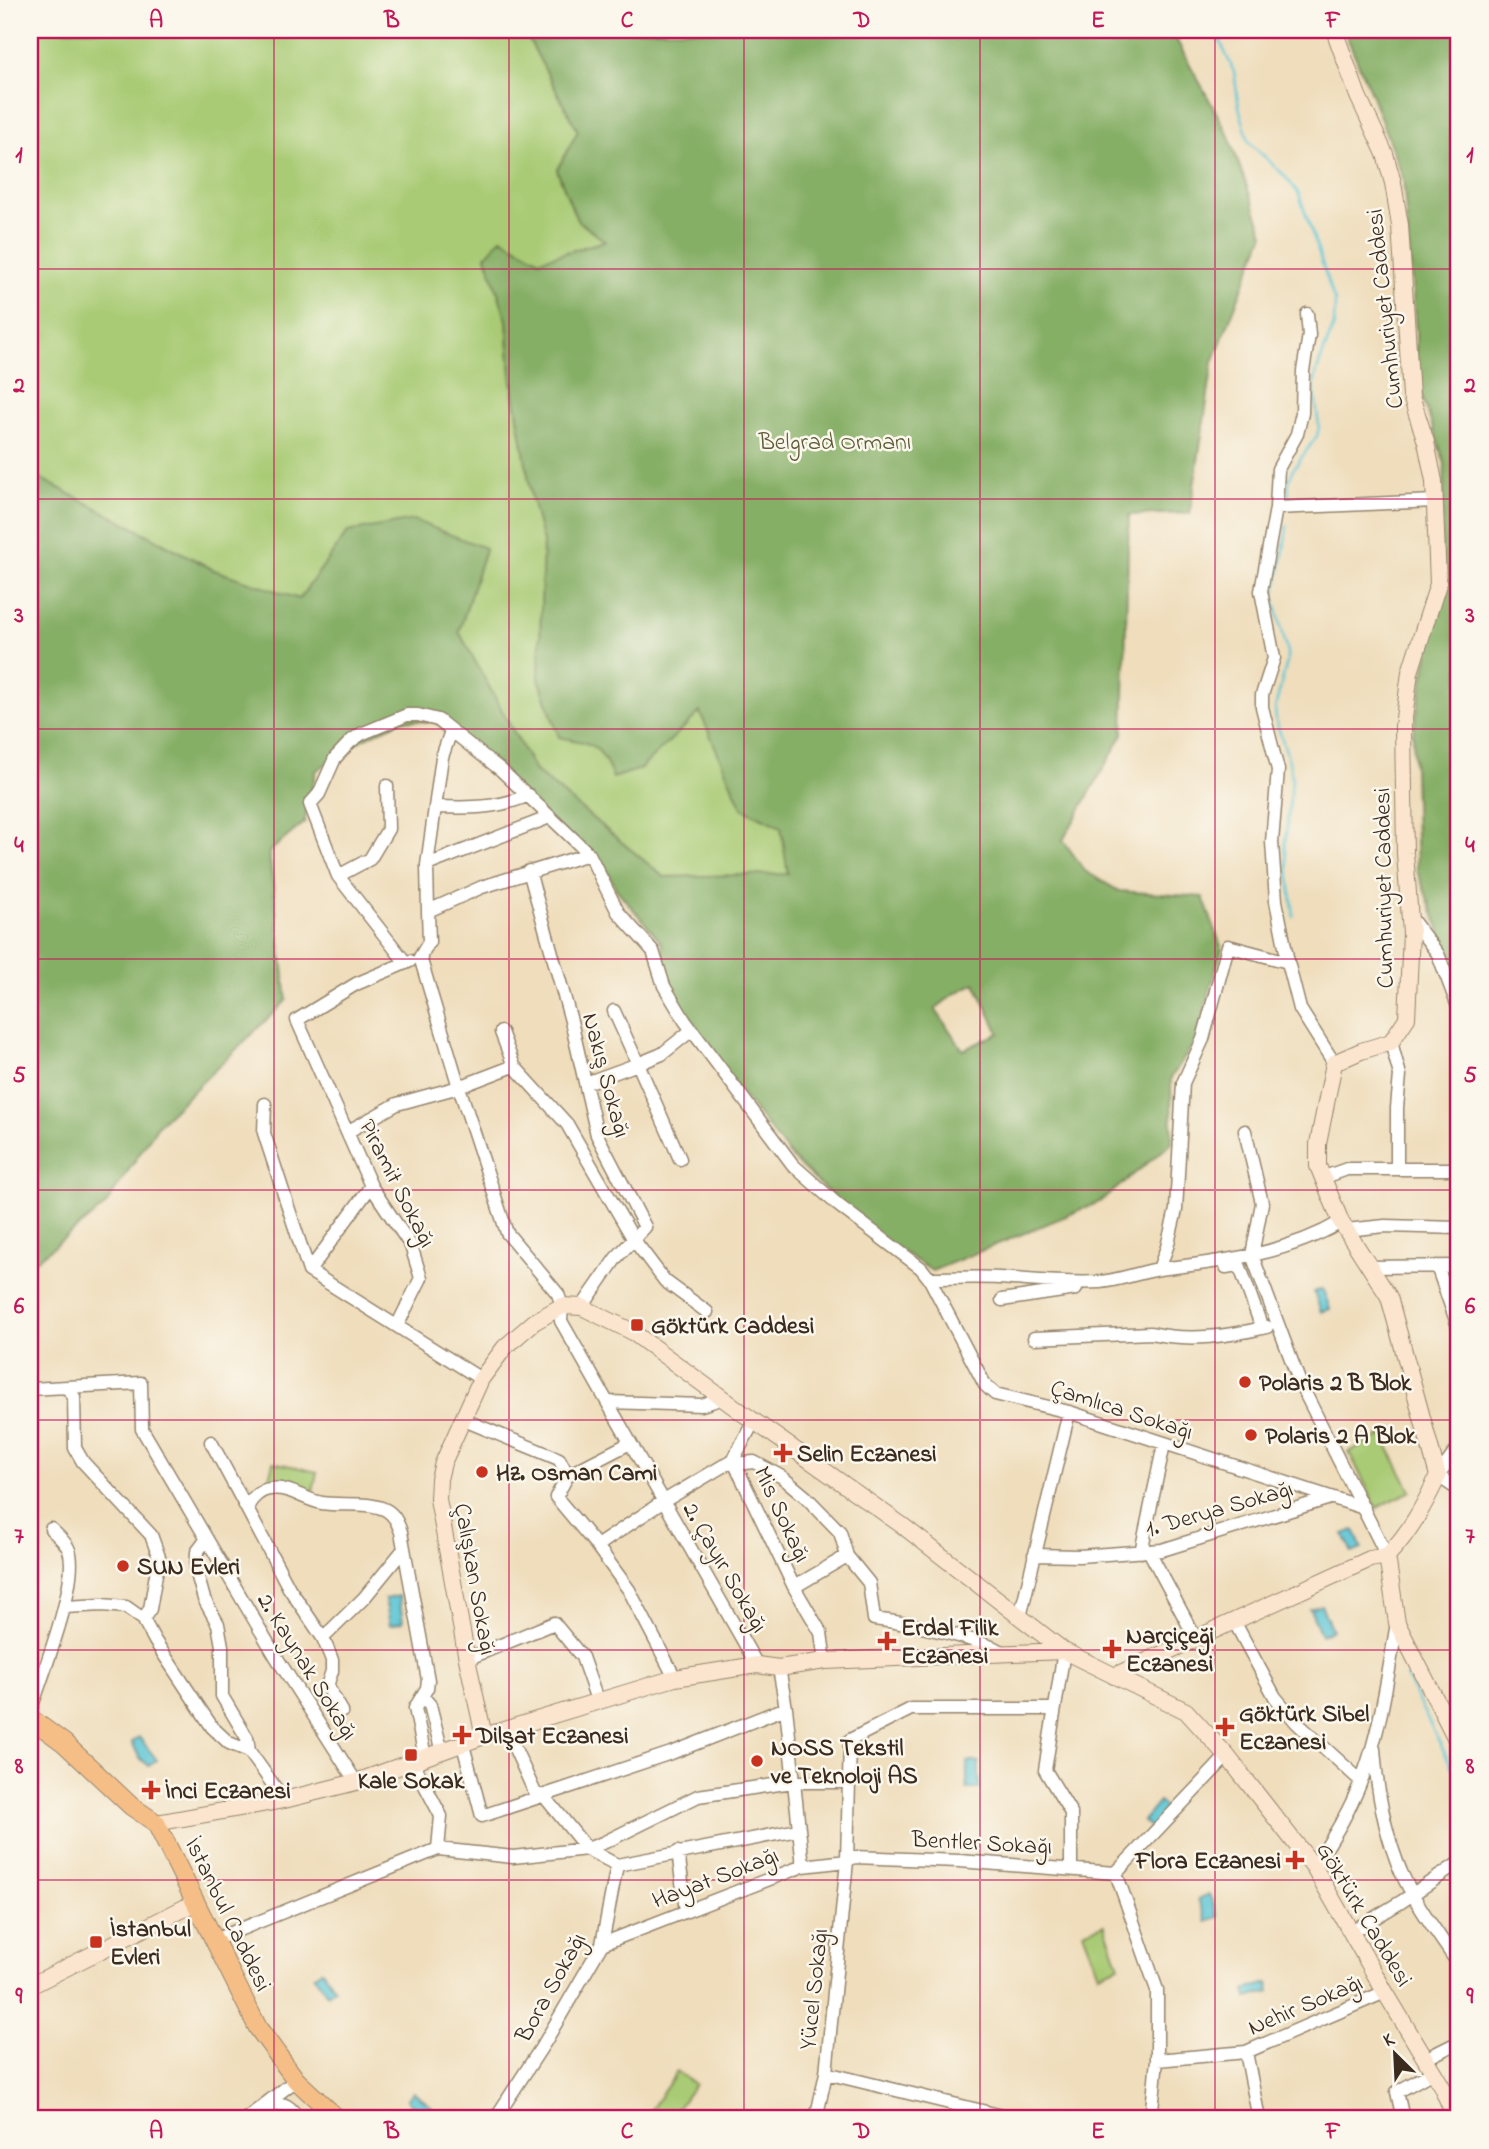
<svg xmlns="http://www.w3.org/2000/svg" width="1489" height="2149" viewBox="0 0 1489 2149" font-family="'Indie Flower',sans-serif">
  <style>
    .green { fill: #a9cb74; stroke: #727a49; stroke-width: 2 }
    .forest { fill: #86af66; stroke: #606c42; stroke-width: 2; fill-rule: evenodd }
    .water { fill: #59c4d4; stroke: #4a7779; stroke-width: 2 }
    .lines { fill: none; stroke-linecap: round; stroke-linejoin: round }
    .stream { stroke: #59c4d4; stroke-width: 2.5 }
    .street-casing { stroke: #95846c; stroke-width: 15 }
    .secondary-casing { stroke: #95846c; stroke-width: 18 }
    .primary-casing { stroke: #95846c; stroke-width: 20 }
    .street { stroke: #fff; stroke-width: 12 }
    .secondary { stroke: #fbe5cf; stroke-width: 16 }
    .primary { stroke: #f6be87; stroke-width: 18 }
    .grid { fill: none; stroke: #c2185b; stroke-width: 2; stroke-opacity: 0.55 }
    .poi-dot { fill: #c8321e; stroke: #fbf7ec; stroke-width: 2.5 }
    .labels { text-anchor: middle; stroke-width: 5; stroke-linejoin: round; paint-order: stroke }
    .street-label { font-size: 24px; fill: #3b2a1e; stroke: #fbf7ec }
    .park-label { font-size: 24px; fill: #5c5a38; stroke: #fbf7ec }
    .poi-label { font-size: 24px; font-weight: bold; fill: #3b2a1e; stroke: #fbf7ec; text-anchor: start }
    .neatline { fill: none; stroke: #c2185b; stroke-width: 2.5 }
    .grid-label { font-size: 23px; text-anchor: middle; font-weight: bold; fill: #c2185b }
  </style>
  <rect width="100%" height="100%" fill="#fbf7ec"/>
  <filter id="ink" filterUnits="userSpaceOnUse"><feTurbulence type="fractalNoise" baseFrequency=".0143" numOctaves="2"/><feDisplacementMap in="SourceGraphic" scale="14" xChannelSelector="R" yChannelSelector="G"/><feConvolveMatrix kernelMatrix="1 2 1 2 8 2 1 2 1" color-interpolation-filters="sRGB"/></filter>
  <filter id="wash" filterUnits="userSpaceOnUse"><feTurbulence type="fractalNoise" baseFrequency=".00686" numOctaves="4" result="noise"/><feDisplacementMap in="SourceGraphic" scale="28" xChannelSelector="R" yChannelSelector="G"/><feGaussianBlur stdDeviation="1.57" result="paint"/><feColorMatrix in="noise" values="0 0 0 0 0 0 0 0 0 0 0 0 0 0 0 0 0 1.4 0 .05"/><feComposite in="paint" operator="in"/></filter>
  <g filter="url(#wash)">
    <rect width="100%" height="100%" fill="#efddbb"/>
    <path class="green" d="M30,30H524L578,131L557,170L577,220L605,241L540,260L501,238L486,256L507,320L511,375L532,499L543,542L539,678L559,737L592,744L602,753L700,711L742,808L781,827L788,875L664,877L535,771L459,632L485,549L348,532L299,600L214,570L30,473Z
      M1382,1435L1411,1491L1377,1508L1349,1452Z
      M273,1462L317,1472L313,1492L268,1482Z
      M1104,1924L1119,1966L1099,1974L1083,1932Z
      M677,2072L695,2084L670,2119H656L648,2114Z"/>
    <path class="forest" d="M524,30H1171L1228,134L1264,234L1213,362L1190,513L1129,515L1123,734L1063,840L1085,871L1119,891L1203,897L1222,949L1195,1042L1171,1078L1172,1143L1100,1202L932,1271L866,1228L793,1159L700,1041L666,982L662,943L616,889L605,866L435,722L402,720L353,744L316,771L304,823L269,852L287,1000L159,1124L105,1206L30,1265V473L214,570L299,599L348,532L413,520L485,548L459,632L535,771L664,877L788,874L781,827L742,808L700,712L640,769L613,778C598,742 596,745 559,737L539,678L543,542L532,499L511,375L507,320L486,256L501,238L540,260L605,241L577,220L557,170L578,131ZM975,983L999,1033L963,1050L935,1009L954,994Z
      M1344,30H1459V980L1417,871L1413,733L1439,595L1445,464L1416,378V330L1403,178L1371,93Z"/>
    <path class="water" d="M1323,1289L1330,1309L1321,1312L1314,1292Z
      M1354,1530L1362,1549L1352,1553L1344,1534Z
      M399,1596L403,1622L390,1625L385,1599Z
      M1321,1605L1332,1630L1321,1635L1310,1609Z
      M139,1737L157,1760L149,1766L139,1757L132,1742Z
      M967,1762H979V1789H967Z
      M1159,1802L1168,1810L1152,1829L1143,1821Z
      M1209,1894L1218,1917L1206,1921L1198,1899Z
      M322,1970L335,1989L327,1994L314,1975Z
      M1268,1983L1270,1992L1247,1998L1245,1990Z
      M413,2092L432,2107L425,2115L407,2100Z"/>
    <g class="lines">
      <path class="stream" d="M1215,30L1234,72L1239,107L1249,142L1284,175L1299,194L1335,302L1334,325L1317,370L1314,387L1319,427L1317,436L1294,468L1289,480L1288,502
        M1287,526L1283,556L1274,598L1287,650V662L1275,708L1276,721L1289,761L1292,779L1285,845L1294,917
        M1406,1677L1459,1781"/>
    </g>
  </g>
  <g filter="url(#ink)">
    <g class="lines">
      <g class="street-casing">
        <path id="street" d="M1276,508L1435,501
          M436,807C469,808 497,809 529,795
          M427,865L550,817
          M529,871L571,1021L597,1135L645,1227L616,1258L582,1307
          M338,876L370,859L388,829L387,786
          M428,911L427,865L442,757L451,731
          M1410,917L1438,954L1459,1009
          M420,957L459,1087L507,1233L558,1294L562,1306L561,1321L757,1665
          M420,957L429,942L428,911L482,887L589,854
          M1288,962L1276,901L1272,842L1278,770L1262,707V695L1274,658L1261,591L1276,508L1278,469L1297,434L1302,413L1303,371L1309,335L1307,314
          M406,963L338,876L310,804L319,794L335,758L351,741L361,734L407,715H418L438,720L501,770L589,854L618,912L653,951L664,986L685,1021L793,1165L838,1205L921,1268L929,1278L985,1385L995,1394L1069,1412L1364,1508
          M501,1032L514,1066L567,1124L634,1240L665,1281L707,1312
          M1391,1042L1400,1075L1397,1108V1169
          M586,1083L638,1064L614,1011
          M265,1104L264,1133L309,1271
          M1245,1131L1262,1203L1252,1255L1300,1383L1387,1556
          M347,1132L397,1104L459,1087L514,1066
          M680,1159L638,1064L662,1054L692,1030
          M1322,1178L1347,1169H1459
          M1346,1230L1385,1226L1459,1228
          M1437,1266L1459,1329
          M1226,1267L1237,1265L1240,1267L1262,1328
          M1370,1267L1459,1266
          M1159,1269L1167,1247L1176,1210L1183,1083L1203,1039L1228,946L1288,962L1300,1009L1334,1063
          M309,1271L481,1379
          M309,1271L371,1186
          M929,1278C952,1278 976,1277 999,1278C1032,1280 1066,1284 1100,1282C1123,1280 1144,1270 1167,1268C1228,1261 1288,1253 1341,1222
          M1002,1300L1076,1289
          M397,1326L421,1278L411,1246L371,1186L297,1020L356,984L410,961
          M1034,1338L1151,1333C1190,1342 1229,1336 1267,1327
          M30,1389L141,1383L142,1429L275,1655L356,1782
          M68,1389L74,1397L75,1448L83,1462L151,1535L159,1557L150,1609L143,1619
          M608,1402L702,1405L723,1398
          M464,1420L559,1459L568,1475
          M211,1442L247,1509
          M630,1443L568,1475L556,1497L597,1546L629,1590L675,1678
          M1459,1447L1438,1476L1459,1490
          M733,1460L794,1587L821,1633L825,1661
          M736,1464L754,1462L782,1477L806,1497L840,1532L847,1556L869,1583L874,1619C920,1625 963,1634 1006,1653
          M206,1540L197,1552L196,1570L204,1599L218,1624L222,1646V1696L247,1738L249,1751L284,1800
          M597,1546L664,1501L733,1460L754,1421
          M1149,1551L1196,1639
          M1141,1552L1164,1444
          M1034,1555L1079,1556L1162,1550L1330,1498
          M794,1587L847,1556
          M65,1607L102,1605L126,1607L143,1619L155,1641L212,1727L229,1743L249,1751
          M1020,1617L1069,1412
          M1234,1621L1275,1697L1297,1723L1361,1781
          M323,1638L364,1598L404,1549
          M1064,1651L1045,1770L1071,1813V1869
          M467,1659L554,1623L582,1657L597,1700
          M779,1668L786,1708L803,1866
          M423,1697L430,1705L442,1752
          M342,1711L329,1689L328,1683L332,1671V1660L323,1638L289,1588L247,1509C250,1499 260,1490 270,1489C289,1486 305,1500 322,1503C340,1506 370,1501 386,1510C395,1515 398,1524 401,1532L428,1680L427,1688L415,1708L425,1757
          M30,1712C41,1678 80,1581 69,1550C66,1542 57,1535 51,1529
          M506,1729L535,1793L545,1797L587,1849L617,1865L798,1830
          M463,1745L482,1816L674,1752L786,1708
          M1374,1749C1377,1790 1385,1834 1401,1872C1416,1905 1439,1935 1459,1965
          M412,1761L441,1816L438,1849
          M678,1852L686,1911
          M1314,1867C1333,1838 1351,1809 1363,1776C1381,1728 1388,1674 1397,1623
          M1116,1873L1157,1990V2060L1151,2119
          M1116,1873L1227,1756
          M1351,1932L1401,1902L1459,1863
          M214,1940L438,1849L513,1857L587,1849L605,1842L698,1796L793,1782H850
          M602,1944L803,1866L847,1861L854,1857L959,1861L1116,1873
          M1246,2052L1259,2119
          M1425,2059L1459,2042
          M1157,2060L1246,2052L1385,1992
          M826,2073L1015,2119
          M267,2108C286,2100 287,2105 300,2119
          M246,2119L296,2080
          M311,2119L324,2106
          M495,2119L545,2042L602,1944L617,1865
          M816,2119L826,2073L847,1861L850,1740L911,1709H1055
          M1403,2119L1397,2092L1433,2072"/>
      </g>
      <g class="secondary-casing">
        <path id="secondary" d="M1334,30L1358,96L1385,154L1393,183L1400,225L1411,396L1426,442L1434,481L1438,584L1410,672L1403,726L1405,853L1411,933L1407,1018L1391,1042L1361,1051L1334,1063L1318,1144V1166L1341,1222L1389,1297L1438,1476C1424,1506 1410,1532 1387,1556
          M1387,1556L1397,1623L1459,1745
          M1114,1676L1370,1559L1387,1556
          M484,1736L467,1659L438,1499L439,1479L443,1463L481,1379L505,1347L534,1322L562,1306L582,1307L631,1331L744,1414L903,1526L1064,1651L1186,1711L1227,1756L1314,1867L1385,1992L1441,2085L1456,2119
          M156,1823L284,1800L356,1782L484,1736L675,1678L757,1665L779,1668L825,1661L1064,1651
          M30,1986L196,1902"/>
      </g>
      <g class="primary-casing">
        <path id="primary" d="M30,1718L64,1743L131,1806L156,1823L258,2028L296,2080L338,2119"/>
      </g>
      <use href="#street" class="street"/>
      <use href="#secondary" class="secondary"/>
      <use href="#primary" class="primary"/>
    </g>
  </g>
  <path class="grid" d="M274,30V2119M509,30V2119M744,30V2119M980,30V2119M1215,30V2119M30,269H1459M30,499H1459M30,729H1459M30,959H1459M30,1190H1459M30,1420H1459M30,1650H1459M30,1880H1459"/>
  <g class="poi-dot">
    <rect x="630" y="1318" width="14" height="14" rx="3.5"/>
    <circle cx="1245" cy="1382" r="7"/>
    <circle cx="1251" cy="1435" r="7"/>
    <path d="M779.5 1442.5h7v7h7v7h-7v7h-7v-7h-7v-7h7z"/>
    <circle cx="482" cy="1472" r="7"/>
    <circle cx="123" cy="1566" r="7"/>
    <path d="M883.5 1630.5h7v7h7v7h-7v7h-7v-7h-7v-7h7z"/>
    <path d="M1108.5 1638.5h7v7h7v7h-7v7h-7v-7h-7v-7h7z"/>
    <path d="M1221.5 1716.5h7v7h7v7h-7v7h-7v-7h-7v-7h7z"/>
    <path d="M458.5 1724.5h7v7h7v7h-7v7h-7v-7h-7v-7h7z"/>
    <rect x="404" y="1748" width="14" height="14" rx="3.5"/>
    <circle cx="757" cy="1761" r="7"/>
    <path d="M147.5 1779.5h7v7h7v7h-7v7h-7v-7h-7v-7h7z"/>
    <path d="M1291.5 1849.5h7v7h7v7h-7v7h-7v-7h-7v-7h7z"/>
    <rect x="89" y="1935" width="14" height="14" rx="3.5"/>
  </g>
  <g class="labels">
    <g class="street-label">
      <text transform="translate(1384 309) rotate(-96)" y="8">Cumhuriyet Caddesi</text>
      <text transform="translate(1383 888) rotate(-91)" y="8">Cumhuriyet Caddesi</text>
      <text transform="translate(607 1075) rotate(75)" y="8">Nakış Sokağı</text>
      <text transform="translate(398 1183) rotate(63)" y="8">Piramit Sokağı</text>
      <text transform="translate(1122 1409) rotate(18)" y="8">Çamlıca Sokağı</text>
      <text transform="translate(1219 1508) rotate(-16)" y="8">1. Derya Sokağı</text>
      <text transform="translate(783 1514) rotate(65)" y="8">Mis Sokağı</text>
      <text transform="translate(726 1567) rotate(60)" y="8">2. Çayır Sokağı</text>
      <text transform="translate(476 1579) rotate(80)" y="8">Çalışkan Sokağı</text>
      <text transform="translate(308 1666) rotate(58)" y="8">2. Kaynak Sokağı</text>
      <text transform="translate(982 1842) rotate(3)" y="8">Bentler Sokağı</text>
      <text transform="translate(715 1877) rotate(-21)" y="8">Hayat Sokağı</text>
      <text transform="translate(229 1914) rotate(64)" y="8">İstanbul Caddesi</text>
      <text transform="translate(1365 1914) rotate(59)" y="8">Göktürk Caddesi</text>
      <text transform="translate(550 1987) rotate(-61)" y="8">Bora Sokağı</text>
      <text transform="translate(813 1989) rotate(-84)" y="8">Yücel Sokağı</text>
      <text transform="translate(1305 2004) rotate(-23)" y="8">Nehir Sokağı</text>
    </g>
    <g class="park-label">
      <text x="835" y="449">Belgrad Ormanı</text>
    </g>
    <g class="poi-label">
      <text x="651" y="1333">Göktürk Caddesi</text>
      <text x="1259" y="1390">Polaris 2 B Blok</text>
      <text x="1265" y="1443">Polaris 2 A Blok</text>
      <text x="797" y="1461">Selin Eczanesi</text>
      <text x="496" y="1480">Hz. Osman Cami</text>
      <text x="137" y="1574">SUN Evleri</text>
      <text x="901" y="1635">Erdal Filik<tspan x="901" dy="28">Eczanesi</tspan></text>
      <text x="1126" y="1643">Narçiçeği<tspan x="1126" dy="28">Eczanesi</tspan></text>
      <text x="1239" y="1721">Göktürk Sibel<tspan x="1239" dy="28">Eczanesi</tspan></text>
      <text x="476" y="1743">Dilşat Eczanesi</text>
      <text x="771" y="1755">NOSS Tekstil<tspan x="771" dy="28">ve Teknoloji AS</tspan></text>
      <text x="411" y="1788" text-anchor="middle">Kale Sokak</text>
      <text x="165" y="1798">İnci Eczanesi</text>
      <text x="1281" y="1868" text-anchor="end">Flora Eczanesi</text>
      <text x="110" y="1936">İstanbul<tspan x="110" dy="28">Evleri</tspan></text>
    </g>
  </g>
  <rect width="1489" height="2149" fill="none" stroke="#fbf7ec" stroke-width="77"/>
  <g transform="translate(1395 2054) rotate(336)" stroke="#fbf7ec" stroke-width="5" paint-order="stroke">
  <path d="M0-5L12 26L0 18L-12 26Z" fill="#3b2a1e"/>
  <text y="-10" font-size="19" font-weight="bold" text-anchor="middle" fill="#3b2a1e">K</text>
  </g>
  <rect x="38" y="38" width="1412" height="2072" class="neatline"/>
  <g class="grid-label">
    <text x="156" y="27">A</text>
    <text x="392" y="27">B</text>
    <text x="627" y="27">C</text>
    <text x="862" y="27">D</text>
    <text x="1098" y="27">E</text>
    <text x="1333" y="27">F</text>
    <text x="19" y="162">1</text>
    <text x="1470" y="162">1</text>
    <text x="19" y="392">2</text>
    <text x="1470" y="392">2</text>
    <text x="19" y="622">3</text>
    <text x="1470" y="622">3</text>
    <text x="19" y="852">4</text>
    <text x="1470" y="852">4</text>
    <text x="19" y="1082">5</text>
    <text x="1470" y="1082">5</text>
    <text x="19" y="1313">6</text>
    <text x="1470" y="1313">6</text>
    <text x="19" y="1543">7</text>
    <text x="1470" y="1543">7</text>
    <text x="19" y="1773">8</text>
    <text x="1470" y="1773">8</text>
    <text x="19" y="2003">9</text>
    <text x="1470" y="2003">9</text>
    <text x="156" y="2138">A</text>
    <text x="392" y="2138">B</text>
    <text x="627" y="2138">C</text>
    <text x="862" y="2138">D</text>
    <text x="1098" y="2138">E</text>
    <text x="1333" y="2138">F</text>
  </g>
</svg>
